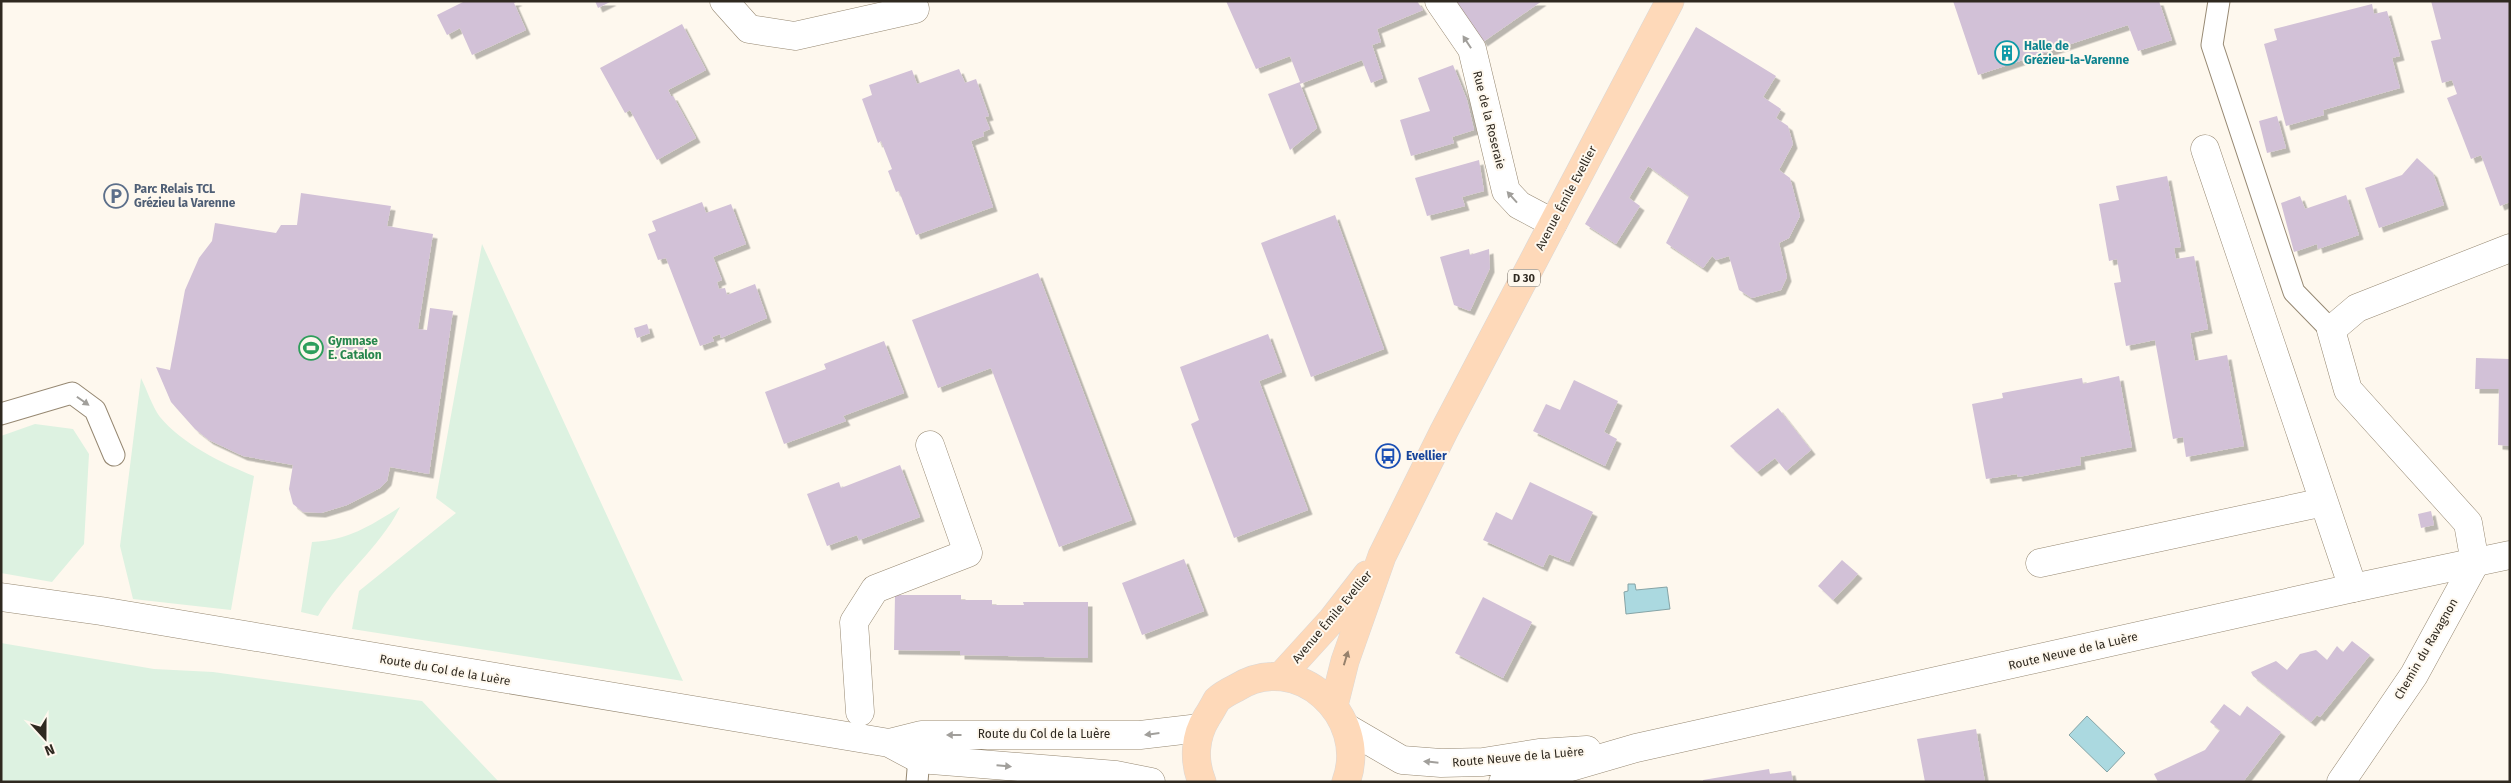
<svg xmlns="http://www.w3.org/2000/svg" width="2511" height="783" viewBox="0 0 2511 783" font-family="'Fira Sans',sans-serif">
  <style>
    .green { fill: #ddf2e1 }
    .water { fill: #abd9e0; stroke: #86a4a6 }
    .building { fill: #d2c1d7; filter: url(#shadow) }
    .lines { fill: none; stroke-linecap: round; stroke-linejoin: round }
    .service-casing { stroke: #968872; stroke-width: 23 }
    .minor-casing { stroke: #968872; stroke-width: 29 }
    .tertiary-casing { stroke: #968872; stroke-width: 29 }
    .primary-casing { stroke: #dad8d7; stroke-width: 29 }
    .service { stroke: #fff; stroke-width: 21 }
    .minor { stroke: #fff; stroke-width: 28 }
    .tertiary { stroke: #fff; stroke-width: 28 }
    .primary { stroke: #fed9b9; stroke-width: 28 }
    .oneway { fill: #a19f9b }
    .oneway2 { fill: #96816c }
    .labels { text-anchor: middle; stroke-width: 4; stroke-linejoin: round; paint-order: stroke }
    .shield { fill: #fef8ee; stroke: #6d675e; stroke-width: 1 }
    .shield-label { font-size: 11px; font-weight: bold; fill: #2f2920 }
    .culture-label { font-size: 12px; font-weight: bold; fill: #0d838f; stroke: #fef8ee; text-anchor: start }
    .street-label { font-size: 12px; fill: #2f2920; stroke: #fef8ee }
    .service-label { font-size: 12px; font-weight: bold; fill: #4e5e75; stroke: #fef8ee; text-anchor: start }
    .leisure-label { font-size: 12px; font-weight: bold; fill: #27864d; stroke: #fef8ee; text-anchor: start }
    .transit-label { font-size: 12px; font-weight: bold; fill: #164399; stroke: #fef8ee; text-anchor: start }
  </style>
  <defs>
    <filter id="shadow"><feDropShadow dx="4.5" dy="4.5" stdDeviation="0" flood-color="#0004"/></filter>
  </defs>
  <rect width="100%" height="100%" fill="#fef8ee"/>
  <path class="green" d="M482,244L683,681L352,629L359,591L456,513L436,498Z
    M141,378C147,390 152,406 160,417C181,443 223,464 254,476L231,610L133,599L120,546Z
    M35,424L73,429L89,454L84,544L52,582L1,573V436Z
    M400,507C380,548 341,576 318,616L301,612L312,542C349,540 370,526 400,507Z
    M1,643L154,669L213,672L422,701L499,782H1Z"/>
  <path class="water" d="M1628,584H1635L1636,590L1667,587L1670,609L1626,614L1624,592L1628,591Z
    M2087,716L2125,753L2107,772L2069,735Z"/>
  <path class="building" d="M465,1H518L514,3L526,30L472,55L460,28L447,35L437,15Z
    M595,1H612L598,8Z
    M1226,1H1417L1423,10L1377,29L1381,42L1372,45L1383,78L1371,83L1362,60L1300,84L1317,128L1290,150L1268,94L1300,82L1290,56L1256,69Z
    M1454,1H1542L1483,42Z
    M1953,1H2159L2172,40L2138,51L2128,25L1978,75Z
    M2431,1H2510V202L2500,206L2481,155L2471,159L2459,128L2447,98L2457,94L2452,80L2442,83L2431,41L2441,39Z
    M2372,4L2374,14L2387,11L2400,56L2392,58L2400,88L2323,110L2324,115L2286,126L2264,44L2277,40L2274,29Z
    M682,24L706,70L668,90L671,96H673L696,138L657,160L630,110L625,113L600,68Z
    M1696,27L1776,76L1763,97L1781,109L1776,118L1788,126L1793,144L1779,170L1790,178L1800,216L1789,238L1779,243L1787,277L1781,290L1752,298L1739,290L1729,256L1716,260L1712,256L1703,268L1666,243L1689,196L1648,166L1629,198L1640,206L1616,244L1585,224Z
    M1453,65L1467,100L1474,130L1452,137L1454,143L1411,156L1400,120L1430,111L1418,78Z
    M959,69L965,83L976,79L989,116L985,117L990,129L983,132L984,136L971,141L993,207L916,235L899,191L896,192L888,171L892,169L881,141L878,143L862,99L872,95L869,85L912,70L917,84Z
    M2277,116L2286,148L2267,153L2259,121Z
    M2417,158L2433,173L2444,205L2379,228L2365,188L2402,175Z
    M1479,160L1484,191L1462,197L1465,206L1427,216L1415,178Z
    M2167,176L2181,247L2174,248L2176,259L2194,256L2208,329L2190,333L2195,361L2227,355L2244,446L2186,457L2183,437L2173,439L2155,340L2126,346L2114,283L2121,282L2117,259L2109,261L2099,204L2119,200L2116,186Z
    M301,193L391,206L387,226L433,234L418,329L427,330L430,308L453,311L429,474L390,467L387,481L380,488L347,505L321,513L303,512L293,504L289,489L293,465L243,456L209,440L195,429L171,402L156,367L170,370L185,290L199,258L212,241L215,223L276,233L281,225H297Z
    M2346,195L2359,235L2318,249L2317,244L2294,252L2281,203L2300,196L2305,209Z
    M702,202L706,213L731,204L746,244L713,257L722,280L717,282L719,289L725,288L727,295L755,284L767,318L721,338L720,334L712,337L714,341L700,346L666,258L658,260L648,234L656,231L652,221Z
    M1335,215L1384,349L1311,377L1261,243Z
    M1469,249L1470,255L1489,249L1490,268L1470,311L1454,305L1440,257Z
    M1038,273L1132,520L1059,547L991,368L938,388L912,320Z
    M647,324L650,333L637,338L634,328Z
    M1268,334L1282,372L1259,381L1308,510L1234,538L1191,424L1199,420L1180,367Z
    M884,341L904,393L843,416L846,421L784,444L765,392L826,369L824,364Z
    M2476,358L2510,359V446L2498,445L2499,389H2475Z
    M2119,376L2132,447L2080,457L2081,465L2018,477L2017,474L1986,479L1972,404L2003,398L2002,393L2082,378L2083,384Z
    M1574,380L1618,401L1604,432L1617,439L1605,466L1533,431L1546,404L1560,410Z
    M1778,408L1811,450L1786,471L1775,458L1757,472L1730,446Z
    M900,465L920,517L859,540L857,535L827,546L807,494L839,482L841,488Z
    M1530,482L1593,512L1569,562L1549,554L1543,567L1483,540L1496,512L1512,520Z
    M2431,511L2434,525L2421,528L2418,514Z
    M1184,559L1204,611L1142,635L1122,583Z
    M1842,560L1858,574L1833,600L1818,586Z
    M895,595H961V600H992V605H1024L1023,602H1088V658L960,655V651L894,650Z
    M1483,597L1532,622L1503,678L1455,653Z
    M2352,641L2370,655L2320,717L2317,715L2311,722L2253,676L2251,672L2276,661L2287,670L2300,654L2316,650L2327,660L2337,646L2343,652Z
    M2224,704L2240,716L2247,706L2281,732L2243,782H2158L2154,774L2205,750L2220,730L2210,722Z
    M1976,729L1985,782H1925L1917,739Z
    M1769,769L1770,774L1791,771L1793,782H1703V780Z"/>
  <g class="lines">
    <g class="service-casing">
      <path id="service" d="M2219,1L2212,45L2294,292L2331,330
        M1,414L72,393L95,410L114,455
        M917,782L920,745"/>
    </g>
    <g class="minor-casing">
      <path id="minor" d="M724,1L749,29L795,36L915,9
        M1439,1L1472,49L1506,191L1519,205L1553,223
        M2205,149L2353,588
        M2040,563L2324,502
        M860,712L854,622L875,589L968,553L930,445
        M2341,782L2414,675L2475,563L2468,523L2348,390L2331,330L2357,308L2510,248"/>
    </g>
    <g class="tertiary-casing">
      <path id="tertiary" d="M1,597L101,611L889,743L919,759L1116,775L1151,782
        M1347,728L1402,760L1441,763L1483,762L1539,753L1587,750
        M889,743L921,735H1140L1200,728
        M1503,782L1557,771L1636,748L2353,588L2510,555"/>
    </g>
    <g class="primary-casing">
      <path id="primary" d="M1281,676L1332,620L1367,575
        M1334,705L1345,661L1382,556L1444,431L1670,1
        M1202,782C1193,760 1195,736 1207,717C1211,711 1214,705 1217,700C1222,695 1230,691 1236,688C1297,649 1370,716 1346,782"/>
    </g>
    <use href="#service" class="service"/>
    <use href="#minor" class="minor"/>
    <use href="#tertiary" class="tertiary"/>
    <use href="#primary" class="primary"/>
  </g>
  <defs><path id="oneway-solid" d="M-6-.8H1V-3.2L6.5 0L1 3.2V.8H-6Z" transform="scale(1.25)"/></defs>
  <g class="oneway">
    <use href="#oneway-solid" transform="translate(1467 42) rotate(-123)"/>
    <use href="#oneway-solid" transform="translate(1512 197) rotate(-132)"/>
    <use href="#oneway-solid" transform="translate(83 401) rotate(35)"/>
    <use href="#oneway-solid" transform="translate(1152 734) rotate(173)"/>
    <use href="#oneway-solid" transform="translate(954 735) rotate(180)"/>
    <use href="#oneway-solid" transform="translate(1431 762) rotate(-174)"/>
    <use href="#oneway-solid" transform="translate(1004 766) rotate(5)"/>
  </g>
  <use class="oneway2" href="#oneway-solid" transform="translate(1346 658) rotate(-73)"/>
  <defs>
    <g id="building-ring" transform="scale(1.25)"><circle r="9.5" fill="#fef8ee" stroke="#0f9aa8" stroke-width="1.5"/><path d="M-4-6H4V6H1V3H-1V6H-4ZM-2.5-4.3h1.7v1.8h-1.7ZM.8-4.3h1.7v1.8H.8ZM-2.5-1h1.7V.8h-1.7ZM.8-1h1.7V.8H.8Z" fill="#0f9aa8"/></g>
    <g id="parking-ring" transform="scale(1.25)"><circle r="9.5" fill="#fef8ee" stroke="#5c6f8a" stroke-width="1.5"/><path d="M-3.5-5.5H1a3.5 3.5 0 0 1 0 7H-1V5.5H-3.5ZM-1-3.4V-.6H.8a1.4 1.4 0 0 0 0-2.8Z" fill="#5c6f8a"/></g>
    <g id="stadium-ring" transform="scale(1.25)"><circle r="9.5" fill="#fef8ee" stroke="#2e9e5b" stroke-width="1.5"/><path d="M0-5a6.5 5 0 1 0 0 10a6.5 5 0 1 0 0-10ZM-3.5-1.8h7v3.6h-7Z" fill="#2e9e5b"/></g>
    <g id="bus-ring" transform="scale(1.25)"><circle r="9.5" fill="#fef8ee" stroke="#1a4fb4" stroke-width="1.5"/><path d="M-5-6H5V4H4V6H2V4H-2V6H-4V4H-5ZM-3.5-4V0h7V-4ZM-3.5 1.2v1.5H-2V1.2ZM2 1.2v1.5H3.5V1.2Z" fill="#1a4fb4"/></g>
  </defs>
  <g fill-rule="evenodd">
    <use href="#building-ring" x="2007" y="53"/>
    <use href="#parking-ring" x="116" y="196"/>
    <use href="#stadium-ring" x="311" y="348"/>
    <use href="#bus-ring" x="1388" y="456"/>
  </g>
  <g class="labels">
    <rect class="shield" x="1508" y="269.5" width="32" height="17" rx="4"/>
    <g class="shield-label">
      <text x="1524" y="282">D 30</text>
    </g>
    <g class="culture-label">
      <text x="2024" y="50">Halle de<tspan x="2024" dy="14">Grézieu-la-Varenne</tspan></text>
    </g>
    <g class="street-label">
      <text transform="translate(1489 120) rotate(76)" y="4">Rue de la Roseraie</text>
      <text transform="translate(1566 198) rotate(-62)" y="4">Avenue Émile Evellier</text>
      <text transform="translate(1332 617) rotate(-50)" y="4">Avenue Émile Evellier</text>
      <text transform="translate(2426 649) rotate(-60)" y="4">Chemin du Ravagnon</text>
      <text transform="translate(2073 651) rotate(-13)" y="4">Route Neuve de la Luère</text>
      <text transform="translate(445 670) rotate(10)" y="4">Route du Col de la Luère</text>
      <text x="1044" y="738">Route du Col de la Luère</text>
      <text transform="translate(1518 757) rotate(-5)" y="4">Route Neuve de la Luère</text>
    </g>
    <g class="service-label">
      <text x="134" y="193">Parc Relais TCL<tspan x="134" dy="14">Grézieu la Varenne</tspan></text>
    </g>
    <g class="leisure-label">
      <text x="328" y="345">Gymnase<tspan x="328" dy="14">E. Catalon</tspan></text>
    </g>
    <g class="transit-label">
      <text x="1406" y="460">Evellier</text>
    </g>
  </g>
  <rect width="2511" height="783" fill="none" stroke="#2f2920" stroke-width="5"/>
  <g transform="translate(45 738) rotate(159)" stroke="#fef8ee" stroke-width="4" paint-order="stroke">
  <path d="M0-4L9 19L0 12L-9 19Z" fill="#2f2920"/>
  <text y="-8" font-size="14" font-weight="bold" text-anchor="middle" fill="#2f2920">N</text>
  </g>
</svg>
